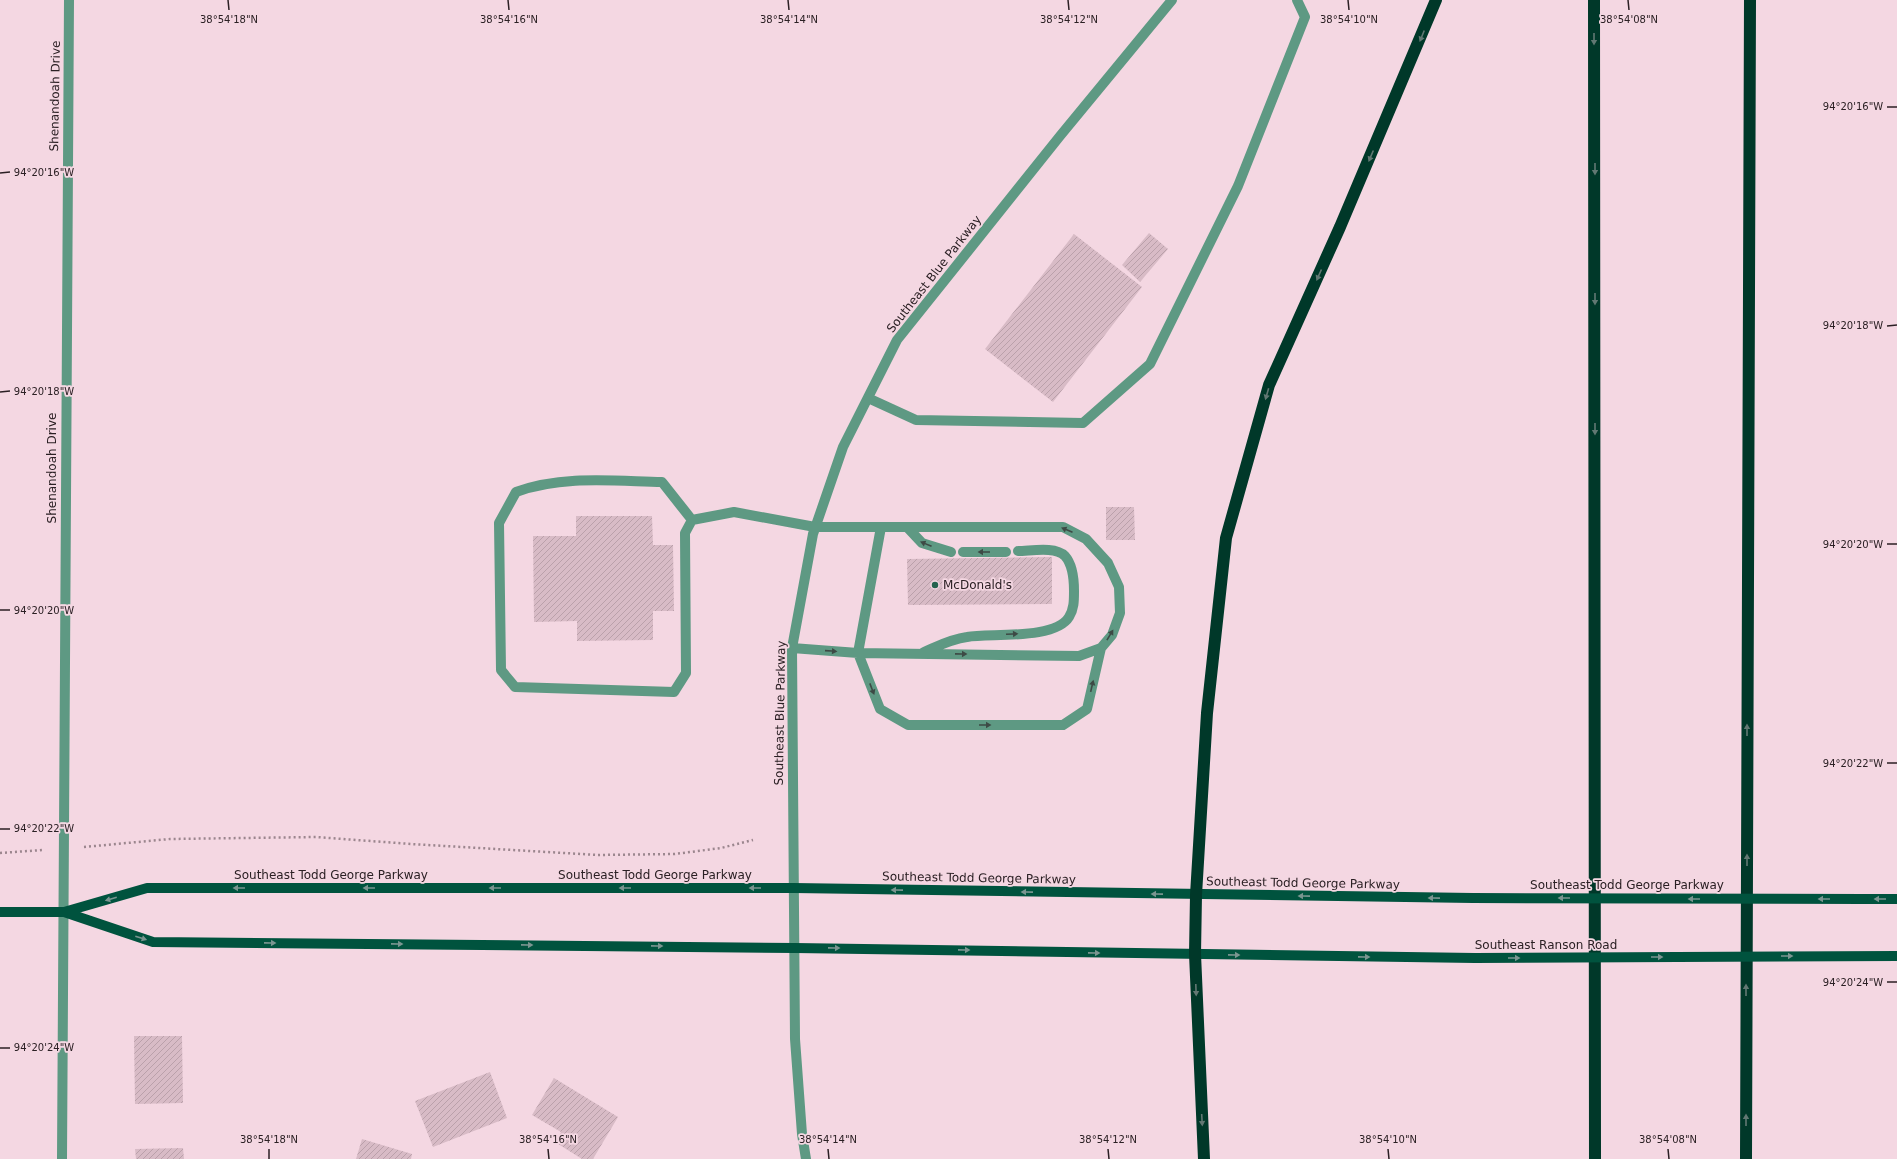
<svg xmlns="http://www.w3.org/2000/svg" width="1897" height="1159" viewBox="0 0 1897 1159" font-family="'DejaVu Sans',sans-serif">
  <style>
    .building { fill: url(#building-hatch) }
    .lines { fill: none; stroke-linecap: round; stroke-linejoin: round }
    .path { stroke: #9b868e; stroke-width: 2.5; stroke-dasharray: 2 3; stroke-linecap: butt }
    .minor { stroke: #5e9983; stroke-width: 10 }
    .major { stroke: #00533e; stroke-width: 10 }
    .highway { stroke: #003829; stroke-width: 12 }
    .major-bridge { stroke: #00533e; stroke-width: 10 }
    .oneway { fill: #627873 }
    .oneway2 { fill: #3d4a45 }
    .oneway3 { fill: #7a9590 }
    .ticks { fill: none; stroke: #2b2024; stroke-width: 1.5 }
    .poi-dot { fill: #25634f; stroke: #f4d7e2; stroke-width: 1.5 }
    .labels { text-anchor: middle; stroke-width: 3.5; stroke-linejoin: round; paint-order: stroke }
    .street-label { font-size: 12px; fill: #2b2024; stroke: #f4d7e2 }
    .poi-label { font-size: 12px; fill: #2b2024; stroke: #f4d7e2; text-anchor: start }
    .ticks-label { font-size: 10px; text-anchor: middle; fill: #2b2024; stroke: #f4d7e2; stroke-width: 3.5; stroke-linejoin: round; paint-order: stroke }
  </style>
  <defs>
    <pattern id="building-hatch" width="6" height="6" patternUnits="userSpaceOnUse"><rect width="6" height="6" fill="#d8bbc6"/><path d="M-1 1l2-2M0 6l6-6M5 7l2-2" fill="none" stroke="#baa0aa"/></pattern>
  </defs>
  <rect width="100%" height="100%" fill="#f4d7e2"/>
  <path class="building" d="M1149,233L1168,249L1140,282L1122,265Z
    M1074,234L1142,287L1053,402L985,349Z
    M1106,507H1134L1135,540H1106Z
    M576,516H652L653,545H673L674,611H653V640L577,641V621L534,622L533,536H576Z
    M1052,557V604L908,605L907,559Z
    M134,1036H182L183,1103L135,1104Z
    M490,1072L507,1118L433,1147L415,1101Z
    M554,1078L618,1117L593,1159H582L555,1142L561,1132L532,1115Z
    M362,1139L412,1154L411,1159H356Z
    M183,1148L184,1159H136L135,1149Z"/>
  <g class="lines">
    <path class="path" d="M84,847L170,839L316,837L411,844L598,855L675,854L721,848L753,840
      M0,853L43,850"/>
    <path class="minor" d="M868,398L916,420L1083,423L1150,364L1238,186L1305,17L1297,0
      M692,520L662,482C614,481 562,475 516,492L499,523L501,670L515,687L674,692L686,673L685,533L692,520L734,512L815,527H1063L1086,539L1108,563L1119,587L1120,613L1112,635L1101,648L1079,656L858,653L792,648
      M881,527L858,653L880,709L908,725H1063L1087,709L1101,648
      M907,527L922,543L951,552
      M963,552H1006
      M924,652C938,646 951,639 967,637C991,633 1055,640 1069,617C1074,609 1074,601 1074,591C1074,580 1073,565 1065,556C1055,546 1031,551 1018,551
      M62,1159L69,0
      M806,1159L802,1134L795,1039L792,648L813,534L843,447L897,340L1060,136L1172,0"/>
    <path class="major" d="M1863,899H1897
      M0,912H64L147,888H794L1473,898
      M64,912L153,942L795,948L1475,958"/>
    <path class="highway" d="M1594,0L1595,1159
      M1204,1159L1195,954L1196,895L1207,713L1226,538L1269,385L1340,227L1436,0
      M1746,1159L1750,0"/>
    <path class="major-bridge" d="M1473,898L1863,899
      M1475,958L1897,956"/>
  </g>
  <defs><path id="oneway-solid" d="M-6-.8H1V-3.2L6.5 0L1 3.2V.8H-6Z"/></defs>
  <g class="oneway">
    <use href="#oneway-solid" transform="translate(1422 36) rotate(112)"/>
    <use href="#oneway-solid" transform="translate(1594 39) rotate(90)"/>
    <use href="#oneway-solid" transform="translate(1371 156) rotate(113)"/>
    <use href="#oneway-solid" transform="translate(1595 169) rotate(90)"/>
    <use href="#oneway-solid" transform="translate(1319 275) rotate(114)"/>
    <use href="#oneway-solid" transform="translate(1595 299) rotate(90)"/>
    <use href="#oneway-solid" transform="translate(1267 394) rotate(106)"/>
    <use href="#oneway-solid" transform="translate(1595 429) rotate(90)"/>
    <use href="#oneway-solid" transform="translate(1747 730) rotate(-90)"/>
    <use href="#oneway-solid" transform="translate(1747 860) rotate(-90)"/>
    <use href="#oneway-solid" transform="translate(1196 990) rotate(88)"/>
    <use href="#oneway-solid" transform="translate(1746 990) rotate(-90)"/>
    <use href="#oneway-solid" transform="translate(1202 1120) rotate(87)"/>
    <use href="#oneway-solid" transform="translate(1746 1120) rotate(-90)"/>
  </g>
  <g class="oneway2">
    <use href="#oneway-solid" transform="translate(1067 530) rotate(-157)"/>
    <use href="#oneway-solid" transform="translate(926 544) rotate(-158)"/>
    <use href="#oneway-solid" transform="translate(984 552) rotate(-180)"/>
    <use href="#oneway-solid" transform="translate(1012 634) rotate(-3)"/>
    <use href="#oneway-solid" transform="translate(1110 635) rotate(-59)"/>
    <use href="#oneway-solid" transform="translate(831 651) rotate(4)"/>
    <use href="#oneway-solid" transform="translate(961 654) rotate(1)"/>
    <use href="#oneway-solid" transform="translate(1092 686) rotate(-77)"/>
    <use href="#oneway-solid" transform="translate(872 689) rotate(69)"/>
    <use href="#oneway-solid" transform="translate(985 725)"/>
  </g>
  <g class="oneway3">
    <use href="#oneway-solid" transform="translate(239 888) rotate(-180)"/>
    <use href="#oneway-solid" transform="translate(369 888) rotate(-180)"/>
    <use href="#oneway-solid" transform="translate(495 888) rotate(180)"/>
    <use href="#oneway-solid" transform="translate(625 888) rotate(180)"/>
    <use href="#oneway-solid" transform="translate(755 888) rotate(-180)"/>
    <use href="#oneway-solid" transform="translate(897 890) rotate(-179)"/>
    <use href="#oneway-solid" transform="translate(1027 892) rotate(-179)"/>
    <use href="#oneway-solid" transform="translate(1157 894) rotate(-179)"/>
    <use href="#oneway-solid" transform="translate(1304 896) rotate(-179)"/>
    <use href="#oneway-solid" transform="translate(1434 898) rotate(-179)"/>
    <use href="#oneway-solid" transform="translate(1564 898) rotate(-180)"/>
    <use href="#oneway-solid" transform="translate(111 899) rotate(164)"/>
    <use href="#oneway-solid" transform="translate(1694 899) rotate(-180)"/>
    <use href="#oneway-solid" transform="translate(1824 899) rotate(-180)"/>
    <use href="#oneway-solid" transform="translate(1880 899) rotate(-180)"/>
    <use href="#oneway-solid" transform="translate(141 938) rotate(18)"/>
    <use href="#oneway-solid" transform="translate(270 943) rotate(1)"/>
    <use href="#oneway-solid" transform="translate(397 944) rotate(1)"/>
    <use href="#oneway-solid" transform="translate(527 945) rotate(1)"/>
    <use href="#oneway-solid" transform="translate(657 946) rotate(1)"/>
    <use href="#oneway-solid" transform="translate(834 948) rotate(1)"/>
    <use href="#oneway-solid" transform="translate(964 950) rotate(1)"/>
    <use href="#oneway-solid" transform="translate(1094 953) rotate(1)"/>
    <use href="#oneway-solid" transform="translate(1234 955) rotate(1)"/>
    <use href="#oneway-solid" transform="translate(1787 956)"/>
    <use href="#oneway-solid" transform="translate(1364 957) rotate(1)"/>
    <use href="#oneway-solid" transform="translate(1657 957)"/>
    <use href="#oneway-solid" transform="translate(1514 958)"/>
  </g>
  <path class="ticks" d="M228,0L229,10M508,0L509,10M788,0L789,10M1068,0L1069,10M1348,0L1349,10M1628,0L1629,10M1887,107H1897M0,173L10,172M1887,326L1897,325M0,392L10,391M1887,544H1897M0,610H10M1887,763H1897M0,829H10M1887,982H1897M0,1048H10M269,1149V1159M548,1149L549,1159M828,1149L829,1159M1108,1149L1109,1159M1388,1149L1389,1159M1668,1149L1669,1159"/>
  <circle class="poi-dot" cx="935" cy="585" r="4"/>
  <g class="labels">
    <g class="street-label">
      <text transform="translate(55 96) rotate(-89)" y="4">Shenandoah Drive</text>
      <text transform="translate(934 274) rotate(-52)" y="4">Southeast Blue Parkway</text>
      <text transform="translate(52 468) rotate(-90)" y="4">Shenandoah Drive</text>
      <text transform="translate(780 713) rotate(-89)" y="4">Southeast Blue Parkway</text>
      <text x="331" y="879">Southeast Todd George Parkway</text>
      <text x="655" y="879">Southeast Todd George Parkway</text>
      <text transform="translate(979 878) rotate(1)" y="4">Southeast Todd George Parkway</text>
      <text transform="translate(1303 883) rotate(1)" y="4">Southeast Todd George Parkway</text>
      <text x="1627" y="889">Southeast Todd George Parkway</text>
      <text x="1546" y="949">Southeast Ranson Road</text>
    </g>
    <g class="poi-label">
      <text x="943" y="589">McDonald's</text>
    </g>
  </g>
  <g class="ticks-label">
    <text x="229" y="23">38°54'18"N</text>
    <text x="509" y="23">38°54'16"N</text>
    <text x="789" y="23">38°54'14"N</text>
    <text x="1069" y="23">38°54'12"N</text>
    <text x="1349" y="23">38°54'10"N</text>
    <text x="1629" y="23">38°54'08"N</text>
    <text x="1853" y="110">94°20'16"W</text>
    <text x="44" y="176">94°20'16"W</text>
    <text x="1853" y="329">94°20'18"W</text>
    <text x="44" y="395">94°20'18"W</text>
    <text x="1853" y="548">94°20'20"W</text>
    <text x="44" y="614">94°20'20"W</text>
    <text x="1853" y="767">94°20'22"W</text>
    <text x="44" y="832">94°20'22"W</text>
    <text x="1853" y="986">94°20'24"W</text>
    <text x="44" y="1051">94°20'24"W</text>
    <text x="269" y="1143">38°54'18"N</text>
    <text x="548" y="1143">38°54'16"N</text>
    <text x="828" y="1143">38°54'14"N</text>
    <text x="1108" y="1143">38°54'12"N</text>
    <text x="1388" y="1143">38°54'10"N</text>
    <text x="1668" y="1143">38°54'08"N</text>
  </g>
</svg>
